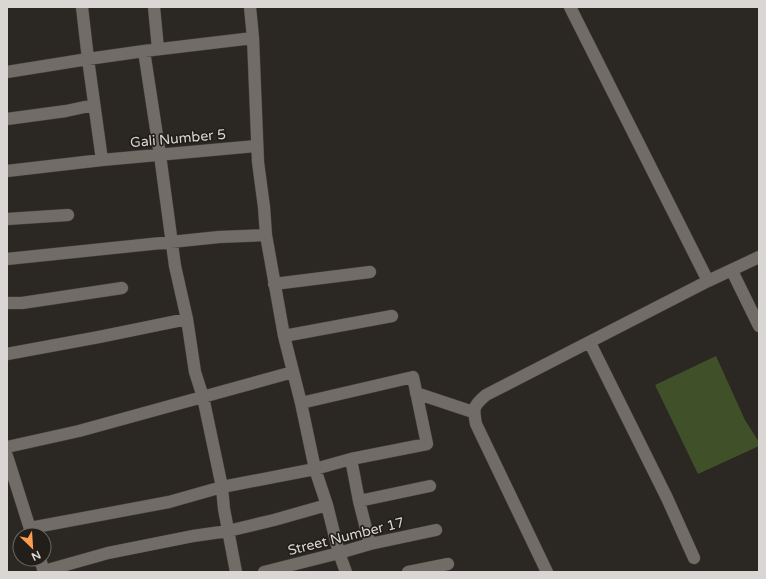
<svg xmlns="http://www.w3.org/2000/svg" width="766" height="579" viewBox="0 0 766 579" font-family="'Varela Round',sans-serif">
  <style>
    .green { fill: #405029 }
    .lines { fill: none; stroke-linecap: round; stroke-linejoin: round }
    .minor-casing { stroke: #474340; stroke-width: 13 }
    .minor { stroke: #716c66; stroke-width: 12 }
    .labels { text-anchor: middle; stroke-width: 3.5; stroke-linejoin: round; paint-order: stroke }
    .street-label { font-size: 14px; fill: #d9d6d3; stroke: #221e19 }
  </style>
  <rect width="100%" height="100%" fill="#2b2722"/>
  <path class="green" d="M716,356L745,420L759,442V446L698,474L655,385Z"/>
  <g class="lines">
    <g class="minor-casing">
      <path id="minor" d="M82,7L88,59L102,160
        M154,7L158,49
        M250,7L253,38L258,162L264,207L266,235L284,336L301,403L315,469L327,505L339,553L346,572
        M570,7L708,281
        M144,51L160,155L175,266L187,319L195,372L203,397L222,487L224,509L236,572
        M7,72L88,59L144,51L253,38
        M7,119L66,111L94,105
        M7,171L102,160L257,146
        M7,219L68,215
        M7,259L219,237L266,235
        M732,271L759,326
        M274,284L370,272
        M7,303H22L122,288
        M284,336L392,316
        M590,343L667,498L694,558
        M7,354L99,337L187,319
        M416,393L473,412
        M7,447L79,431L293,372
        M7,456L32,535
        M351,459L359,501L370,544
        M359,501L430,486
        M30,528L169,502L222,487L315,469L351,459L427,444L413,377L301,403
        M40,559L44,572
        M44,571L108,553L193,536L228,531L274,520L327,505
        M264,572L339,553L370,544L436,530
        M408,572L448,564
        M547,572L476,424C473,408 473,406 486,395L708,281L759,257"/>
    </g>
    <use href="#minor" class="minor"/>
  </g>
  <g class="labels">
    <g class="street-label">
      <text transform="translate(178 138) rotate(-5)" y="5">Gali Number 5</text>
      <text transform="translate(346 536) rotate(-14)" y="5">Street Number 17</text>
    </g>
  </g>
  <rect width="766" height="579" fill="none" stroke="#d9d6d3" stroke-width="16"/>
  <g transform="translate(32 547) rotate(155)"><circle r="19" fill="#221e19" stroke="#6b6863"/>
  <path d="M0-3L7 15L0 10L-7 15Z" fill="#fc9d53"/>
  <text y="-6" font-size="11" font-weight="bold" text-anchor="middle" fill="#d9d6d3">N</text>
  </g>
</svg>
